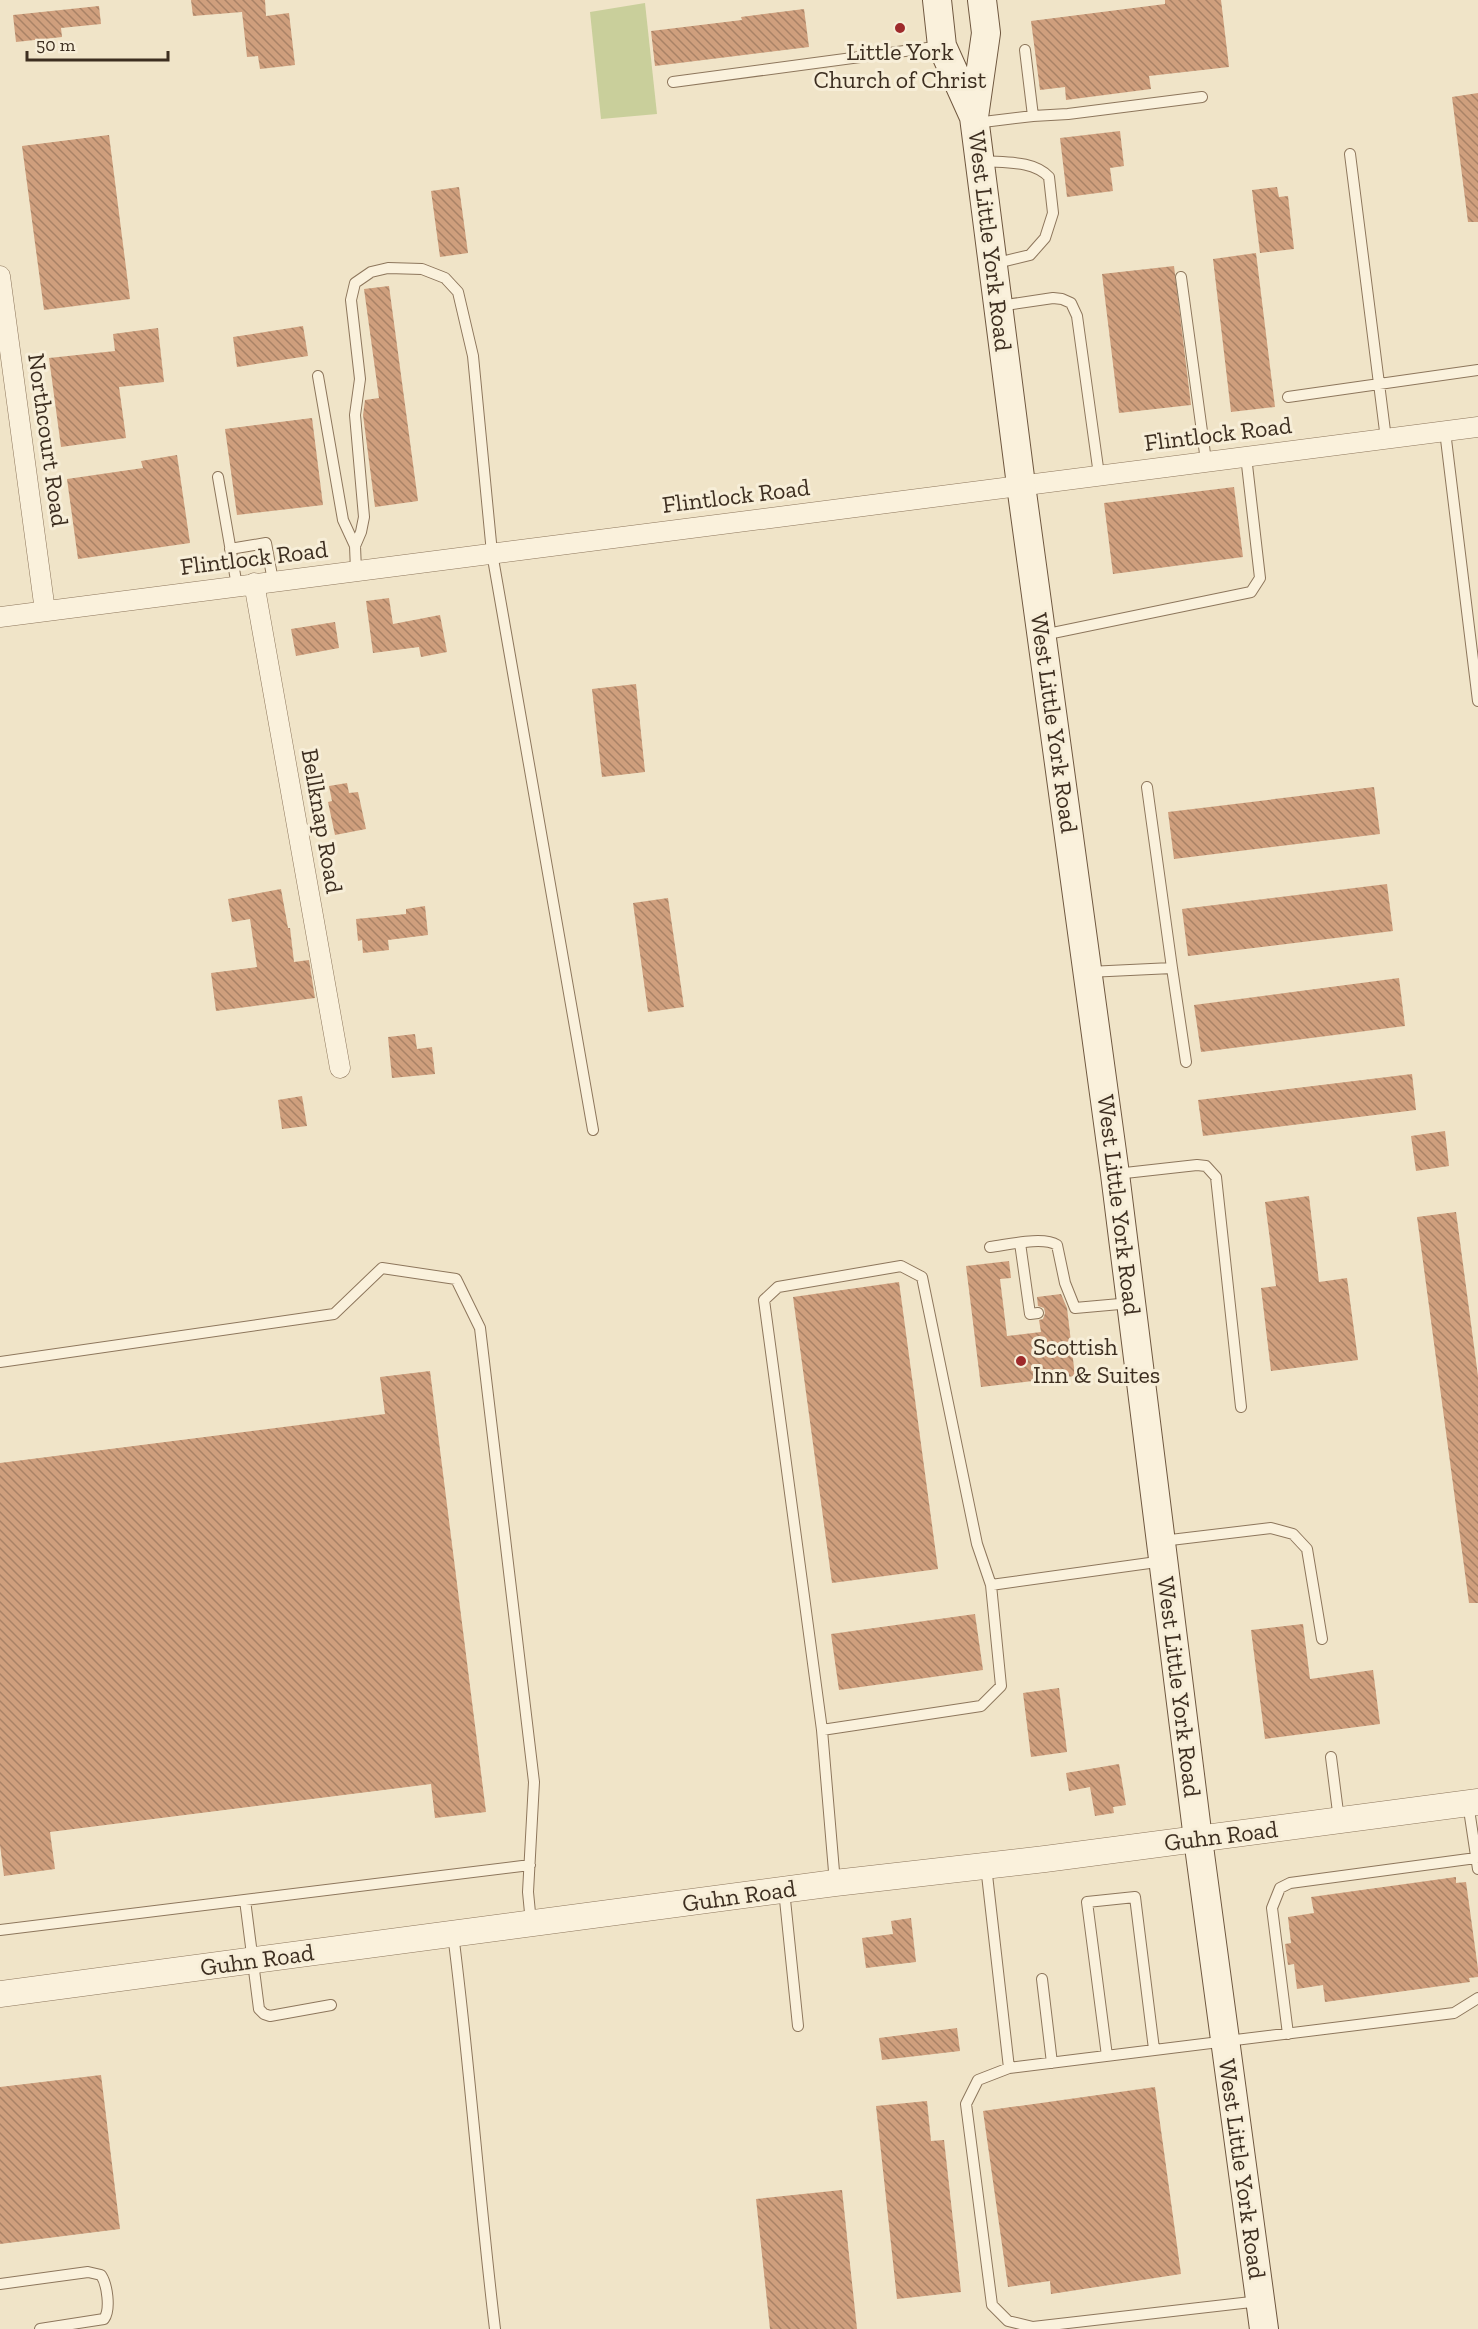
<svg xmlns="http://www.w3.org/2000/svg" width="1478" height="2329" viewBox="0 0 1478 2329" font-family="'Zilla Slab',serif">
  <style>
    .green { fill: #c9cf9b }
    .building { fill: url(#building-back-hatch) }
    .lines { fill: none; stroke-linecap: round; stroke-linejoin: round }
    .service-casing { stroke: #8d765c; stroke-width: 12 }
    .minor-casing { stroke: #8d765c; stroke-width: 21 }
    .tertiary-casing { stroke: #8d765c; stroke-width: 27 }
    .secondary-casing { stroke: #6f573f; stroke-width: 30 }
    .service { stroke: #faf1dc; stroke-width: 10 }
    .minor { stroke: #faf1dc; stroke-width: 20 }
    .tertiary { stroke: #faf1dc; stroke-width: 26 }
    .secondary { stroke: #faf1dc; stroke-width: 28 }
    .poi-dot { fill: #9e2a2b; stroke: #f7eed8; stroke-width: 2 }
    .labels { text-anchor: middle; stroke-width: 6; stroke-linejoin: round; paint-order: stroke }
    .poi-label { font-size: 24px; fill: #3d2e20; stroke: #f7eed8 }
    .street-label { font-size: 24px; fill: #3d2e20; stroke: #f7eed8 }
  </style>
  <defs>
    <pattern id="building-back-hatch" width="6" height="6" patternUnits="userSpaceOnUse" patternTransform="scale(1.5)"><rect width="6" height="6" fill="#cf9f7d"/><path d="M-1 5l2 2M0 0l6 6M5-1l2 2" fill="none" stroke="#a98266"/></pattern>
  </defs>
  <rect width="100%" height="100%" fill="#f0e4c8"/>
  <path class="green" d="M645,3L657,114L601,119L590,12Z"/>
  <path class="building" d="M191,0H265L266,16L289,13L295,65L260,69L258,56L247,57L242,12L193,16Z
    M1165,0H1221L1229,67L1149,76L1151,89L1066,100L1065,87L1040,90L1031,21L1165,4Z
    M99,6L101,24L61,28L62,37L16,42L13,15Z
    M804,9L809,47L655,66L651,31L742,20L741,17Z
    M1478,93V222H1468L1452,97Z
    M1120,131L1124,166L1110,168L1113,191L1067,197L1060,138Z
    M109,135L130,299L44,310L22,146Z
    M459,187L468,253L440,257L431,191Z
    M1277,187L1279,197L1288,196L1294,249L1260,253L1252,190Z
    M1256,253L1275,407L1231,412L1213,259Z
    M1174,266L1191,405L1119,413L1102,274Z
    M389,286L418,501L375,507L363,415L365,400L379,398L364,289Z
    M303,326L308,356L237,367L233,337Z
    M158,328L164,382L119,387L126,438L61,447L49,358L115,351L113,334Z
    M312,418L323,505L237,515L225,429Z
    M177,455L190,543L78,559L67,479L143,468L141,461Z
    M1234,487L1243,557L1113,574L1104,503Z
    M389,598L393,624L440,615L447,652L421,657L419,647L373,653L366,601Z
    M335,622L339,648L296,656L291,629Z
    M636,684L645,772L602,777L592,689Z
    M347,783L349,793L358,792L366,829L335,835L328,802L332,801L329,786Z
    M1374,787L1380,834L1174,859L1168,812Z
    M1387,884L1393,931L1188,956L1182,909Z
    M281,889L288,928H290L294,962L309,960L315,998L216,1011L211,973L257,967L250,919L232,922L228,899Z
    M668,898L684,1007L648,1012L633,903Z
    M425,906L428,935L388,940L389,950L363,953L362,940L358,941L356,919L406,914V909Z
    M1399,978L1405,1026L1201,1052L1194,1005Z
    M415,1034L417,1049L432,1047L435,1074L392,1078L388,1037Z
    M1412,1074L1416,1110L1203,1136L1198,1100Z
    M302,1096L307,1126L282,1129L278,1100Z
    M1445,1131L1449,1166L1416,1171L1411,1136Z
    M1309,1196L1319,1282L1347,1278L1358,1360L1271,1371L1261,1288L1276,1286L1265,1202Z
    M1456,1212L1478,1376V1603H1469L1417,1217Z
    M1009,1261L1011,1278L1000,1279L1007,1336L1041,1332L1039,1320L1043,1319L1045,1313L1044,1308L1038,1306L1037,1297L1061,1294L1067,1308L1075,1376L981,1387L966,1266Z
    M899,1282L938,1569L832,1583L793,1297Z
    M430,1371L486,1812L435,1818L431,1784L50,1832L55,1869L4,1876L0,1845V1463L385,1414L380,1377Z
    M975,1614L983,1670L839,1690L831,1634Z
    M1303,1624L1310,1679L1373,1670L1380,1724L1265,1739L1251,1630Z
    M1059,1688L1067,1752L1031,1757L1023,1693Z
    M1119,1764L1126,1805L1113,1807L1114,1813L1095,1816L1090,1787L1069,1791L1066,1773Z
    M1456,1877V1883L1466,1882L1478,1969V1977L1469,1978L1470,1982L1325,2002L1323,1985L1297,1989L1294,1964L1288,1965L1285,1944L1291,1943L1288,1917L1314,1913L1311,1897Z
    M911,1918L916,1962L866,1968L862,1938L893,1934L891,1921Z
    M957,2028L960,2051L882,2060L879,2038Z
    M101,2075L120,2229L0,2244V2087Z
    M1155,2087L1181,2274L1051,2294L1050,2281L1008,2287L983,2111Z
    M927,2101L931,2141L944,2140L961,2292L897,2299L876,2106Z
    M842,2190L857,2329H770L756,2199Z"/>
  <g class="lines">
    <g class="service-casing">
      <path id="service" d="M673,82L942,46
        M1033,116L1068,114L1202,97
        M975,123L1033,116L1025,50
        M1350,154L1386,439
        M982,161C1005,163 1033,160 1049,177L1053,213L1045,238L1030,255L993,264
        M1181,277L1206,461
        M999,306L1053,298L1062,299L1071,303L1077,316L1099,475
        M318,376L343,520L355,546
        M1288,397L1478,370
        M1445,431L1478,701
        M218,477L237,586
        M230,549L266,543L273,581
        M356,570L355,546L361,532L364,517L355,415L360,379L351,300L355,283L371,272L388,268L422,269L445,278L458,292L473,356L492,553L593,1130
        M1043,635L1251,592L1260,578L1246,456
        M1147,787L1172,968
        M1088,972L1172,968L1186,1062
        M1116,1174L1197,1165L1206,1166L1216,1177L1241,1407
        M1020,1243L1030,1314L1038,1313
        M990,1247C1007,1245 1043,1236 1057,1245L1065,1283L1075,1308L1131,1303
        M0,1362L334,1314L382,1268L456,1279L480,1328L534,1782L528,1892L531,1923
        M1162,1541L1271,1528L1293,1534L1307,1549L1322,1639
        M991,1585L1164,1561
        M822,1730L981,1706L1001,1686L991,1585L977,1544L922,1277L901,1266L778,1287L764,1300L822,1730L835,1883
        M1331,1757L1339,1820
        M1468,1803L1478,1869
        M986,1866L1009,2068
        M784,1890L798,2026
        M245,1900L259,2009L264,2014L270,2016L331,2005
        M0,1930L530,1865
        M453,1934C470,2066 479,2197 495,2329
        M1042,1979L1052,2063
        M1288,2034L1272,1908L1280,1888L1290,1883L1476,1858
        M1107,2056L1087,1902L1135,1897L1154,2049
        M0,2284L88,2272L101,2275C107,2284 111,2309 104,2319L40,2329
        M1260,2301L1033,2327L1008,2321L992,2305L966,2104L978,2080L1009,2068L1454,2013L1478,1998"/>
    </g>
    <g class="minor-casing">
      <path id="minor" d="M0,276L45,611
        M254,583L340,1068
        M0,617L1478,427"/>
    </g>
    <g class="tertiary-casing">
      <path id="tertiary" d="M0,1994L835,1883L1045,1859L1478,1802"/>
    </g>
    <g class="secondary-casing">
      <path id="secondary" d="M937,0L942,46L974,117
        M982,0L986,33L974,117L1021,485L1115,1174L1198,1839L1264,2329"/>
    </g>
    <use href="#service" class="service"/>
    <use href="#minor" class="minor"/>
    <use href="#tertiary" class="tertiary"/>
    <use href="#secondary" class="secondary"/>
  </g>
  <g class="poi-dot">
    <circle cx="900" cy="28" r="6"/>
    <circle cx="1021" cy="1361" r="6"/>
  </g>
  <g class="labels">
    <g class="poi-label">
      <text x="900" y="60">Little York<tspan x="900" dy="28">Church of Christ</tspan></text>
      <text x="1033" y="1355" text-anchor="start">Scottish<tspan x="1033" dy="28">Inn &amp; Suites</tspan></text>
    </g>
    <g class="street-label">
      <text transform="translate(990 241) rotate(83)" y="8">West Little York Road</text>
      <text transform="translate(1218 434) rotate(-7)" y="8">Flintlock Road</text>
      <text transform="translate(48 440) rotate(82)" y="8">Northcourt Road</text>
      <text transform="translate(736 496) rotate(-7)" y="8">Flintlock Road</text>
      <text transform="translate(254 558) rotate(-7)" y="8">Flintlock Road</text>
      <text transform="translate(1054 723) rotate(82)" y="8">West Little York Road</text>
      <text transform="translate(322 821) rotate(80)" y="8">Bellknap Road</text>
      <text transform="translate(1119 1205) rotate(83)" y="8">West Little York Road</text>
      <text transform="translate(1179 1687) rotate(83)" y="8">West Little York Road</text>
      <text transform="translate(1221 1836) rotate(-7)" y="8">Guhn Road</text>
      <text transform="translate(739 1896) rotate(-8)" y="8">Guhn Road</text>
      <text transform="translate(257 1960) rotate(-8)" y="8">Guhn Road</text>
      <text transform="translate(1242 2169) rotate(82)" y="8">West Little York Road</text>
    </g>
  </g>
  <path d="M27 51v9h141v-9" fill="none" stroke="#3d2e20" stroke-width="3"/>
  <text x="36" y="51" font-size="18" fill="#3d2e20" stroke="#f7eed8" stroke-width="4.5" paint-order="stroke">50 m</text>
</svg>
